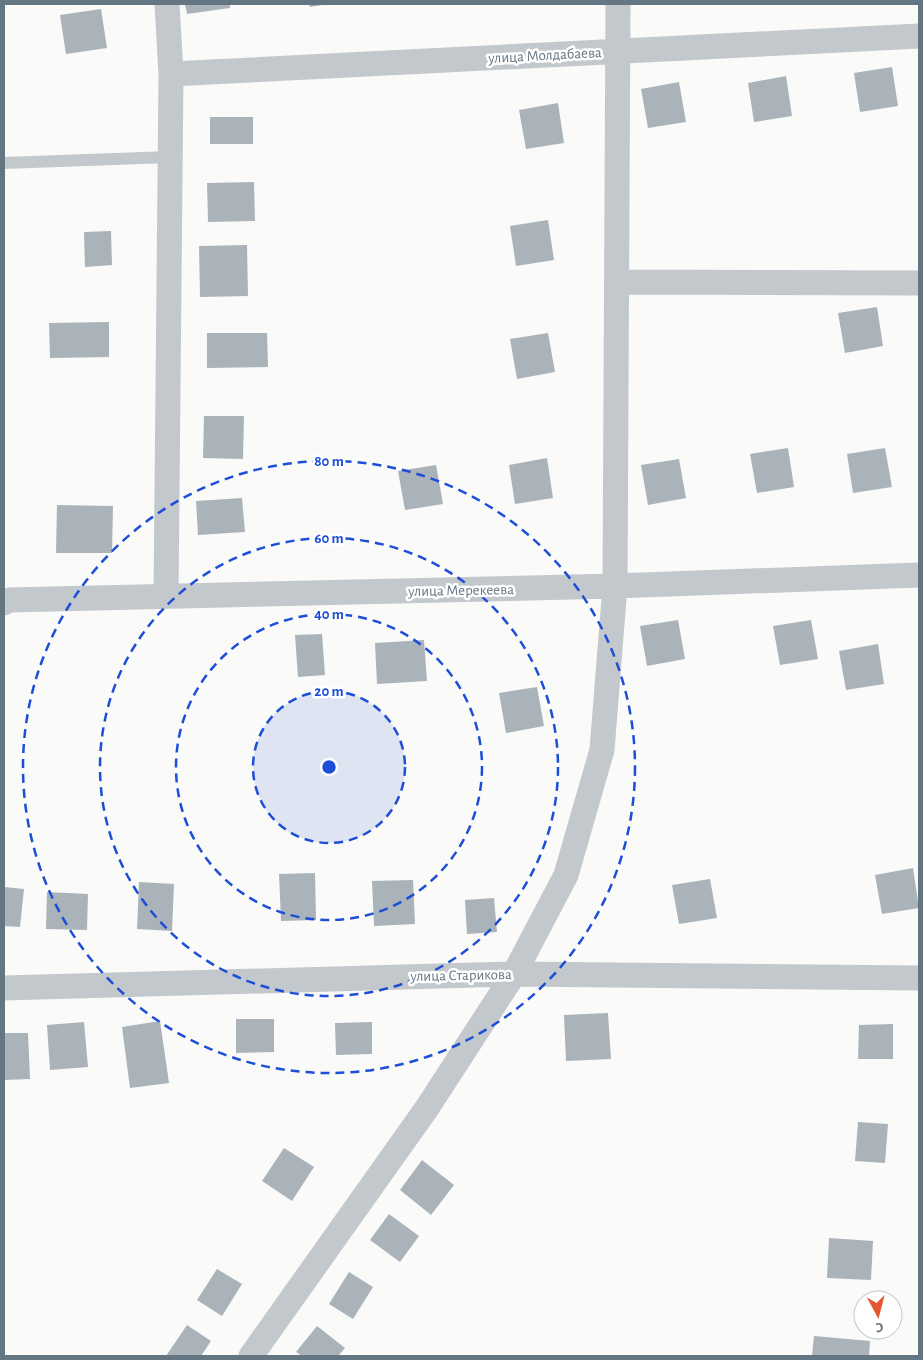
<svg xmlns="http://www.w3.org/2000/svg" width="923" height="1360" viewBox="0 0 923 1360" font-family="'Alegreya Sans',sans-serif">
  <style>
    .building { fill: #aab3b9 }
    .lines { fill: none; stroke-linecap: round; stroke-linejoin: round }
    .service { stroke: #c3c8cc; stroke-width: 12 }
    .minor { stroke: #c3c8cc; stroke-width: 25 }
    .ring { fill: none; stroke: #1d4ed8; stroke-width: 2.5; stroke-dasharray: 9 6 }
    .labels { text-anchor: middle; stroke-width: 5; stroke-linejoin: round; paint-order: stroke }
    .street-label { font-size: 15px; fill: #657683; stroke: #fff }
    .centre { fill: #1d4ed8; stroke: #fff; stroke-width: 2.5 }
    .ring-label { font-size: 15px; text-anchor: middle; font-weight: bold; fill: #1d4ed8; stroke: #fff; stroke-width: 5; stroke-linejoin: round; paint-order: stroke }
  </style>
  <rect width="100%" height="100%" fill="#fafaf8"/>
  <path class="building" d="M185,4H230V8L187,14Z
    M309,4H322V5L310,7Z
    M101,9L107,48L66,54L60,15Z
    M892,67L898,106L860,112L854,73Z
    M786,76L792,116L754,122L748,83Z
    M679,82L686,122L648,128L641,89Z
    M558,103L564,143L526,149L519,110Z
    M210,117H253V144H210Z
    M254,182L255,221L208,222L207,183Z
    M548,220L554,260L516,266L510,226Z
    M111,231L112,265L85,267L84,232Z
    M247,245L248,296L200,297L199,246Z
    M877,307L883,346L845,353L838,313Z
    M109,322V357L50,358L49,323Z
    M207,333H267L268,367L207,368Z
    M548,333L555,372L517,379L510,339Z
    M204,416H244L243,459L203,458Z
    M788,448L794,487L757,493L750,454Z
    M885,448L892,487L853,493L847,454Z
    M547,458L553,498L515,504L509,465Z
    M679,459L686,498L648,505L641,465Z
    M436,465L443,504L405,510L398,471Z
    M242,498L245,532L198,535L196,501Z
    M57,505L113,506L112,553H56Z
    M678,620L685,659L647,666L640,626Z
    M811,620L818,659L780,665L773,626Z
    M322,634L325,675L298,677L295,635Z
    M424,640L427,681L377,684L375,643Z
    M878,644L884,684L846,690L839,651Z
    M537,687L544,726L506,733L499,693Z
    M913,868L919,908L882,914L875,875Z
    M315,873L316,920L281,921L279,874Z
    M710,879L717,918L679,924L672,885Z
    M413,880L415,924L374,926L372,881Z
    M139,882L174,884L172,931L137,929Z
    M4,887L24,889L20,927L4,926Z
    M47,892L88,894L87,930L46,929Z
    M494,898L497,932L467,934L465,900Z
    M608,1013L611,1059L566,1061L564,1015Z
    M236,1019H274V1052L236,1053Z
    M160,1021L169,1083L130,1088L122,1027Z
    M84,1022L88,1067L50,1070L47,1025Z
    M372,1022V1054L336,1055L335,1023Z
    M893,1024V1059H858L859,1025Z
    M4,1033H28L30,1079L4,1080Z
    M858,1122L888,1124L885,1163L855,1161Z
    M284,1148L314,1167L292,1201L262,1181Z
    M422,1160L454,1185L431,1215L400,1190Z
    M389,1214L419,1236L400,1262L370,1240Z
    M829,1238L873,1241L871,1280L827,1278Z
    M217,1269L242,1284L222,1316L197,1300Z
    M349,1272L373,1287L353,1319L329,1304Z
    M187,1325L211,1341L201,1356H166Z
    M317,1326L345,1348L338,1356H302L296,1352Z
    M814,1336L870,1341L869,1356H812Z"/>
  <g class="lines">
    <path class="service" d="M4,163L170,157"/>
    <path class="minor" d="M171,74L919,36
      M618,282L919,283
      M166,596L171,74L167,4
      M4,603L9,600L615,586L919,575
      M4,988L514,974L919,978
      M251,1356L427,1108L514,974L566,875L602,750L615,586L618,4"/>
  </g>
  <circle cx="329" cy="767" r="76" fill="#1d4ed8" fill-opacity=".12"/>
  <g class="ring">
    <circle cx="329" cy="767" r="76"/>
    <circle cx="329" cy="767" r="153"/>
    <circle cx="329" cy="767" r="229"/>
    <circle cx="329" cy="767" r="306"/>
  </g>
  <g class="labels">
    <g class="street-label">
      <text transform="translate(545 55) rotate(-3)" y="5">улица Молдабаева</text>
      <text transform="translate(461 590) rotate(-1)" y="5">улица Мерекеева</text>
      <text transform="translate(461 975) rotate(-1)" y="5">улица Старикова</text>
    </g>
  </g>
  <circle cx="329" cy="767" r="8" class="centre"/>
  <g class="ring-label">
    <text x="329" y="466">80 m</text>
    <text x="329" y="543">60 m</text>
    <text x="329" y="619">40 m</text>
    <text x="329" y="696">20 m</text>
  </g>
  <rect width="923" height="1360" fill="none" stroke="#657683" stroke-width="10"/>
  <g transform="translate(878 1315) rotate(173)"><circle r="24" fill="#ffffff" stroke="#c1c8cd"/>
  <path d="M0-4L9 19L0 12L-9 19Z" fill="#e4572e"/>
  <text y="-8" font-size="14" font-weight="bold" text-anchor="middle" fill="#657683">С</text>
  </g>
</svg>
